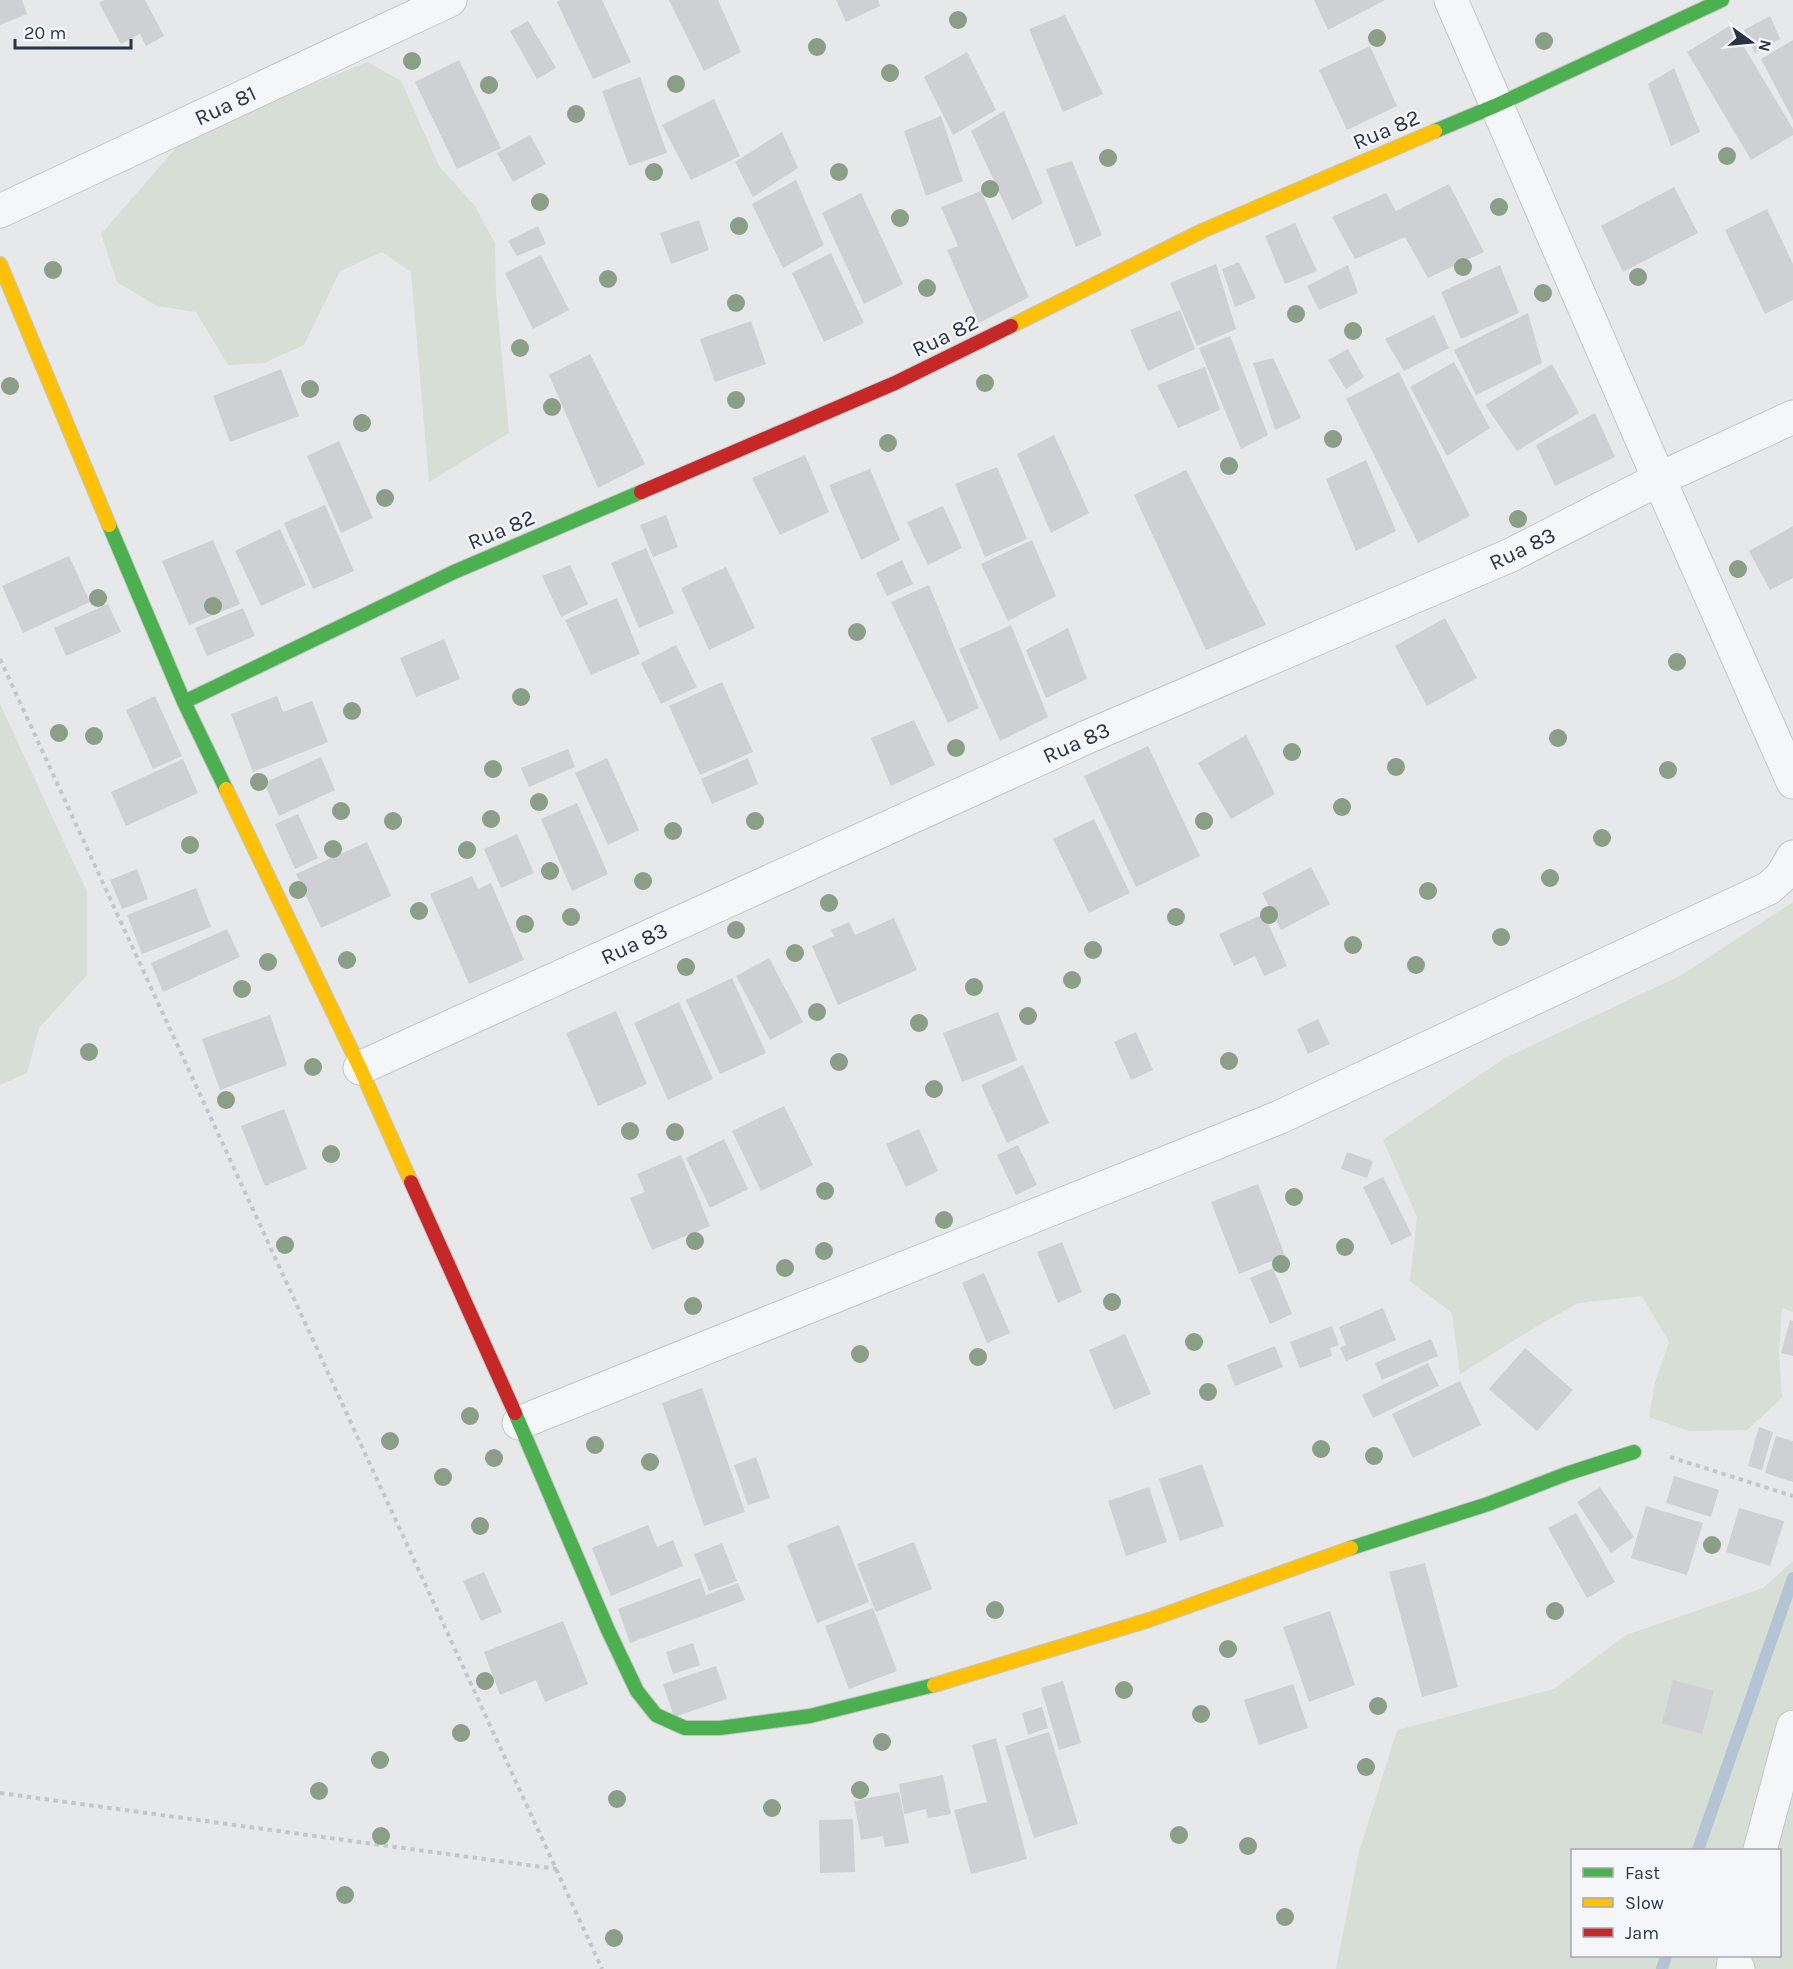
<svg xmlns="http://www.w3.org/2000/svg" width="1793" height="1969" viewBox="0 0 1793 1969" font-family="Karla,sans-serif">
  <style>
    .green { fill: #d6ded6; fill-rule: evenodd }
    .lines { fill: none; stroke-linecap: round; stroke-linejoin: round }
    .stream { stroke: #b4c4d5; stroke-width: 12 }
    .building { fill: #ced0d3 }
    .street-casing { stroke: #c4c6c8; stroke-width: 35 }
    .fast-casing { stroke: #c4c6c8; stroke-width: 16 }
    .slow-casing { stroke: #c4c6c8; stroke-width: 16 }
    .jam-casing { stroke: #c4c6c8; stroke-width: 16 }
    .path { stroke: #c5c6ca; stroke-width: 4; stroke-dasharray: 4.5 4.5; stroke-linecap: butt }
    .street { stroke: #f5f6f7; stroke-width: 33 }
    .fast { stroke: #4caf50; stroke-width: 14 }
    .slow { stroke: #ffc107; stroke-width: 14 }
    .jam { stroke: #c62828; stroke-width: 14 }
    .tree { fill: #8a9e88 }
    .labels { text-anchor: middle; stroke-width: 4.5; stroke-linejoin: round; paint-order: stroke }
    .street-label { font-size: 22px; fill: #2b3445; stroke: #f4f6f9 }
  </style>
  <rect width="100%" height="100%" fill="#e6e8ea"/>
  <path class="green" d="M368,62L401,81L439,166L474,205L495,243L496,293L509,433L429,482L411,272L382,252L340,271L304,345L264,363L228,365L196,312L157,306L117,282L101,234L189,133Z
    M0,704L87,892V975L39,1028L27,1073L0,1085Z
    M1793,902V1312L1782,1308L1779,1353L1782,1398L1747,1430L1689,1431L1649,1417L1655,1383L1669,1342L1642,1296L1578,1303L1534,1328L1460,1374L1452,1313L1410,1281L1417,1217L1383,1140L1505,1058L1682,975Z
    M1793,1561V1969H1336L1359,1852L1397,1730L1554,1689L1626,1635L1763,1588ZM1572,1850H1780V1956H1572Z"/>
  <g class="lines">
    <path class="stream" d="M1698,1850L1793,1578
      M1662,1969L1666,1956"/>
  </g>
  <path class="building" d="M0,0H22L27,14L0,25Z
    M104,0H145L164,36L146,46L140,34L121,44L99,3Z
    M560,0H602L631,62L593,79L557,2Z
    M669,0H718L741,52L704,71Z
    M836,0H878L880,6L846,22Z
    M1314,0H1385L1328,30Z
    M1065,15L1103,94L1063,112L1029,29Z
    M1770,16L1780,39L1755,53L1744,30Z
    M528,21L556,68L537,79L510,31Z
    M1731,25L1793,129V135L1751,160L1687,52Z
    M1793,40V120L1761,59Z
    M1370,46L1397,106L1347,130L1319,70Z
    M967,52L996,110L953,135L924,77Z
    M459,60L501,148L457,169L415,82Z
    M1674,68L1700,132L1671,146L1648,84Z
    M640,77L667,153L629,166L602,91Z
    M714,99L740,156L691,180L662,125Z
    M1004,111L1043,203L1012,220L971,131Z
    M941,116L963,181L926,196L904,131Z
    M782,132L798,168L753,197L735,162Z
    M530,135L546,164L513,182L497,153Z
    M1072,161L1102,235L1076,247L1046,169Z
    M796,180L824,245L783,268L752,204Z
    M1449,184L1484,252L1428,278L1405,237L1355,259L1332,217L1386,193L1396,211Z
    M1674,187L1698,233L1623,272L1601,226Z
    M981,191L1029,297L979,323L947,250L958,246L941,207Z
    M861,193L903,284L864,304L822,213Z
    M1767,209L1793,264V300L1765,314L1725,230Z
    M699,220L709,250L671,264L660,233Z
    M1295,223L1317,271L1285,284L1265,236Z
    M538,226L546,244L517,256L508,241Z
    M831,253L864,323L824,342L792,273Z
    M541,255L569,310L533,329L505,273Z
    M1239,262L1256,298L1235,307L1222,269Z
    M1216,264L1236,329L1197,346L1170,283Z
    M1348,265L1358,293L1319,310L1307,286Z
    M1500,265L1519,313L1461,339L1441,292Z
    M1180,310L1195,349L1148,371L1130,330Z
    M1528,313L1542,363L1476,395L1454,350Z
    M1434,315L1449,348L1404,371L1385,339Z
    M751,321L766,364L715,382L700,339Z
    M1230,336L1268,435L1241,449L1199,348Z
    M1348,349L1364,377L1346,389L1328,360Z
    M590,354L645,464L598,488L549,375Z
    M1273,358L1301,418L1275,430L1253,363Z
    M1454,362L1490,428L1447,456L1410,387Z
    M1552,364L1579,413L1517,451L1485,405Z
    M1205,367L1220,410L1178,428L1157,385Z
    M281,369L299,416L230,442L213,396Z
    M1399,372L1470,516L1418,543L1346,399Z
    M1595,413L1615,457L1555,486L1536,445Z
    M1054,435L1089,513L1051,533L1017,454Z
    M339,441L373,518L341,533L307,456Z
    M805,455L829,512L780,535L752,478Z
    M1366,460L1396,531L1356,551L1326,479Z
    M997,467L1027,539L985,557L955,484Z
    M870,469L900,540L861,560L829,485Z
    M1186,470L1266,625L1206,650L1134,495Z
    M325,505L354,571L313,589L284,523Z
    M943,506L962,548L928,565L907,522Z
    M666,515L678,547L653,557L640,525Z
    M1793,526V578L1770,590L1749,551Z
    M280,529L306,585L261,606L235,551Z
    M213,540L240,604L189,625L162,561Z
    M1032,540L1056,596L1008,621L981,564Z
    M646,548L674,613L639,628L611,563Z
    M69,556L90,602L23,633L2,586Z
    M902,560L913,584L887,596L876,573Z
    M570,565L588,604L561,617L542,576Z
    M726,567L755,628L709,650L681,588Z
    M929,585L979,708L948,723L891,602Z
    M617,598L640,654L591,675L565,620Z
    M108,604L121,632L66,656L54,628Z
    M243,608L255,636L207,656L195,628Z
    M1445,618L1477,678L1427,706L1395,646Z
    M1011,625L1048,717L1000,741L959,649Z
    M1068,628L1087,679L1046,698L1026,650Z
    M444,639L460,679L416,697L400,658Z
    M676,645L697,687L661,704L641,663Z
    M722,682L753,752L700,775L669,706Z
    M155,696L182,756L153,769L126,710Z
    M277,696L283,712L312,701L328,742L253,772L231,714Z
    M914,720L935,765L891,786L871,738Z
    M1246,735L1275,794L1231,819L1198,763Z
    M1148,746L1200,856L1136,887L1084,776Z
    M568,749L575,767L529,787L521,768Z
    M321,757L335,790L279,816L264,783Z
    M607,758L639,830L608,845L575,773Z
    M748,758L758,784L712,804L701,779Z
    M183,759L198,793L126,826L111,792Z
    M577,803L608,874L572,891L541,819Z
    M298,814L318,858L295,869L275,824Z
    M1094,819L1130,893L1089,913L1053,839Z
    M517,834L534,873L501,888L484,849Z
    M367,842L391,896L321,928L296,874Z
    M1311,867L1330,904L1281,930L1262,893Z
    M137,869L148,899L122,909L110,880Z
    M472,876L478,889L491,883L524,960L469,984L430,894Z
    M196,888L211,927L142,954L127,915Z
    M1264,914L1287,966L1264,976L1255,956L1234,966L1219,934Z
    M894,918L917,970L838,1005L812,946L834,936L831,930L849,922L855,935Z
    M227,929L240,957L163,992L151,963Z
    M769,958L803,1022L770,1040L736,976Z
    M732,978L766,1053L720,1074L686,1000Z
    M679,1002L713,1079L668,1100L634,1023Z
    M616,1011L647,1084L598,1106L566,1033Z
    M998,1012L1017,1060L962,1082L943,1033Z
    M270,1015L287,1065L220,1090L202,1039Z
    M1318,1019L1330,1044L1308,1054L1297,1029Z
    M1136,1032L1153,1070L1131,1080L1114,1042Z
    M1023,1065L1049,1123L1007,1143L981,1085Z
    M784,1106L813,1165L761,1191L732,1131Z
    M284,1109L307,1169L265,1186L241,1126Z
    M919,1129L938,1171L906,1187L886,1144Z
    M724,1139L748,1189L710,1208L686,1158Z
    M1018,1145L1037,1185L1016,1195L997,1155Z
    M1347,1152L1373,1161L1367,1178L1341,1169Z
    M681,1155L710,1226L652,1250L630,1198L645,1192L637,1174Z
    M1383,1177L1412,1235L1391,1245L1363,1187Z
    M1258,1184L1285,1256L1239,1274L1211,1202Z
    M1062,1242L1082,1292L1058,1303L1037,1252Z
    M1273,1268L1292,1314L1270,1324L1250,1278Z
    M984,1273L1010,1333L987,1343L962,1283Z
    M1383,1308L1396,1340L1346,1361L1340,1348L1346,1345L1339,1327Z
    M1790,1320L1793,1321V1356L1781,1353Z
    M1332,1326L1339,1345L1330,1348L1332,1356L1300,1368L1290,1342Z
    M1125,1334L1151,1394L1114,1410L1089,1350Z
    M1431,1339L1438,1356L1382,1380L1375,1363Z
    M1275,1346L1283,1367L1235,1386L1227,1365Z
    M1525,1348L1573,1390L1537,1431L1489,1389Z
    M1428,1363L1439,1386L1373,1418L1362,1395Z
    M1460,1381L1481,1425L1413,1458L1392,1414Z
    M702,1388L745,1512L704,1526L662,1403Z
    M1759,1427L1773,1432L1762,1470L1748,1466Z
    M1776,1436L1793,1441V1482L1765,1473Z
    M756,1457L770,1498L748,1505L734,1465Z
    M1202,1464L1224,1526L1180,1541L1159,1479Z
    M1674,1476L1719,1490L1711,1517L1666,1503Z
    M1149,1487L1167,1542L1126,1556L1108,1501Z
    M1600,1487L1634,1537L1611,1553L1577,1502Z
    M1646,1506L1703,1523L1687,1575L1631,1558Z
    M1739,1508L1784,1521L1770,1566L1726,1552Z
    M1576,1513L1615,1582L1587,1598L1548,1528Z
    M648,1525L657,1547L673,1540L683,1566L611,1596L592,1548Z
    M839,1525L869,1602L817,1623L787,1545Z
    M914,1542L932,1589L876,1612L857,1564Z
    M722,1543L737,1581L709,1591L694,1554Z
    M1425,1563L1458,1687L1422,1697L1389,1572Z
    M484,1572L502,1612L481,1621L463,1581Z
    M700,1578L706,1595L738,1583L745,1600L630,1643L618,1609Z
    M873,1608L897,1671L849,1689L825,1626Z
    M1330,1611L1355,1685L1309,1702L1283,1627Z
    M563,1621L588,1684L545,1702L536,1680L500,1695L484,1652Z
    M693,1643L700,1665L673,1674L666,1652Z
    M716,1666L727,1699L674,1717L663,1684Z
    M1673,1680L1714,1691L1702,1734L1662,1723Z
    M1063,1681L1081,1743L1059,1750L1041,1688Z
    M1293,1684L1308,1728L1259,1745L1244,1700Z
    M1042,1707L1048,1728L1028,1735L1022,1713Z
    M1049,1732L1078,1824L1034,1838L1005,1746Z
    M996,1738L1027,1859L971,1874L954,1810L987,1802L972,1745Z
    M943,1775L951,1814L928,1818L926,1809L904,1814L899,1784Z
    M899,1792L909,1843L885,1847L883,1836L861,1840L854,1801Z
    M853,1819L855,1872L820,1873L819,1820Z"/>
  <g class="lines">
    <g class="street-casing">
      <path id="street" d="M1451,0L1659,479L1793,782
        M0,211L450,0
        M360,1068L1087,737L1511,555L1659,479L1793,417
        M519,1423L1280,1117L1769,888L1782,876L1793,857
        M1760,1850L1793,1727
        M1735,1956L1733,1968L1738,1969"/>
    </g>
    <g class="fast-casing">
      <path id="fast" d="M1435,131L1497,105L1722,0
        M109,525L184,702L226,789
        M184,702L454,572L641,492
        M515,1413L608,1630L637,1691L656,1715L685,1728H720L810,1716L934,1685
        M1351,1548L1488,1504L1566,1474L1634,1452"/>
    </g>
    <g class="slow-casing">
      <path id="slow" d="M0,264L109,525
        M1011,326L1202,231L1435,131
        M226,789L360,1068L411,1182
        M934,1685L1149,1620L1351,1548"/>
    </g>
    <g class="jam-casing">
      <path id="jam" d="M641,492L895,383L1011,326
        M411,1182L515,1413"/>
    </g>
    <path class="path" d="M0,659L602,1969
      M1670,1457L1793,1496
      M0,1793L557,1869"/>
    <use href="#street" class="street"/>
    <use href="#fast" class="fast"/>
    <use href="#slow" class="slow"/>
    <use href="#jam" class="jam"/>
  </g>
  <g class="tree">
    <circle cx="958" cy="20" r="9"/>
    <circle cx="1377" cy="38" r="9"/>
    <circle cx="1544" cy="41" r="9"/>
    <circle cx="817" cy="47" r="9"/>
    <circle cx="412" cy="61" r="9"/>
    <circle cx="890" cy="73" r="9"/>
    <circle cx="676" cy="84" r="9"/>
    <circle cx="489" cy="85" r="9"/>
    <circle cx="576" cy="114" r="9"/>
    <circle cx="1727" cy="156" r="9"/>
    <circle cx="1108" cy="158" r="9"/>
    <circle cx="654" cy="172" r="9"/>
    <circle cx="839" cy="172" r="9"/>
    <circle cx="990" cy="189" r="9"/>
    <circle cx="540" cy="202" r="9"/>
    <circle cx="1499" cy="207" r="9"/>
    <circle cx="900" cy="218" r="9"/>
    <circle cx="739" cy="226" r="9"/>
    <circle cx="1463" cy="267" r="9"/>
    <circle cx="53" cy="270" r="9"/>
    <circle cx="1638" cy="277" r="9"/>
    <circle cx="608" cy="279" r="9"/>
    <circle cx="927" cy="288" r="9"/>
    <circle cx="1543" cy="293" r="9"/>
    <circle cx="736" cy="303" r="9"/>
    <circle cx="1296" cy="314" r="9"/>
    <circle cx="1353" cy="331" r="9"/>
    <circle cx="520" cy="348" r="9"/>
    <circle cx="985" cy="383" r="9"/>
    <circle cx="10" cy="386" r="9"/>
    <circle cx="310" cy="389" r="9"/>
    <circle cx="736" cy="400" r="9"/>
    <circle cx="552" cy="407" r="9"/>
    <circle cx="362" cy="423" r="9"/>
    <circle cx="1333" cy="439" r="9"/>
    <circle cx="888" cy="443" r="9"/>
    <circle cx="1229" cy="466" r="9"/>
    <circle cx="385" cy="498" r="9"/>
    <circle cx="1518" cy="519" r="9"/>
    <circle cx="1738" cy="569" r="9"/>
    <circle cx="98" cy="598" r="9"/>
    <circle cx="213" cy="606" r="9"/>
    <circle cx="857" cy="632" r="9"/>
    <circle cx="1677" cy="662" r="9"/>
    <circle cx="521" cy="697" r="9"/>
    <circle cx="352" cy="711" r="9"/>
    <circle cx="59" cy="733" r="9"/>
    <circle cx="94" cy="736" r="9"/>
    <circle cx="1558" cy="738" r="9"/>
    <circle cx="956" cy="748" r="9"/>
    <circle cx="1292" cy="752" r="9"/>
    <circle cx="1396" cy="767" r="9"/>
    <circle cx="493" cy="769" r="9"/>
    <circle cx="1668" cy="770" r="9"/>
    <circle cx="259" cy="782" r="9"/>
    <circle cx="539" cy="802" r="9"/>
    <circle cx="1342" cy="807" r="9"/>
    <circle cx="341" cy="811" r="9"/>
    <circle cx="491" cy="819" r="9"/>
    <circle cx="393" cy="821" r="9"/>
    <circle cx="755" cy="821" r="9"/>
    <circle cx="1204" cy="821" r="9"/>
    <circle cx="673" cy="831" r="9"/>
    <circle cx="1602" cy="838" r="9"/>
    <circle cx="190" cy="845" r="9"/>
    <circle cx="333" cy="849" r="9"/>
    <circle cx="467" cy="850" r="9"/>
    <circle cx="550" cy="871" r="9"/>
    <circle cx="1550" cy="878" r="9"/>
    <circle cx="643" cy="881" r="9"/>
    <circle cx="298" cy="890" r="9"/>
    <circle cx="1428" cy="891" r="9"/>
    <circle cx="829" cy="903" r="9"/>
    <circle cx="419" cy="911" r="9"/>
    <circle cx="1269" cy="915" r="9"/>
    <circle cx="571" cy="917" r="9"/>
    <circle cx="1176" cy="917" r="9"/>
    <circle cx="525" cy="924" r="9"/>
    <circle cx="736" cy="930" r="9"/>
    <circle cx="1501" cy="937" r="9"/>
    <circle cx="1353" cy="945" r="9"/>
    <circle cx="1093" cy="950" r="9"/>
    <circle cx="795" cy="953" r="9"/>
    <circle cx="347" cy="960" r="9"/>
    <circle cx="268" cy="962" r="9"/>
    <circle cx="1416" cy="965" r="9"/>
    <circle cx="686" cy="967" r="9"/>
    <circle cx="1072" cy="980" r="9"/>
    <circle cx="974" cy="987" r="9"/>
    <circle cx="242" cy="989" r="9"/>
    <circle cx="817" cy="1012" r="9"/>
    <circle cx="1028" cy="1016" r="9"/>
    <circle cx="919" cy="1023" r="9"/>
    <circle cx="89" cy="1052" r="9"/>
    <circle cx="1229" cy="1061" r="9"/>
    <circle cx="839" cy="1062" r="9"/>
    <circle cx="313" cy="1067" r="9"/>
    <circle cx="934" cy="1089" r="9"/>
    <circle cx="226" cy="1100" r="9"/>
    <circle cx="630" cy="1131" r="9"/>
    <circle cx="675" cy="1132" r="9"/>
    <circle cx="331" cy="1154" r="9"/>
    <circle cx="825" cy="1191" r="9"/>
    <circle cx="1294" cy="1197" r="9"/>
    <circle cx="944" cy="1220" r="9"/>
    <circle cx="695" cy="1241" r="9"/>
    <circle cx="285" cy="1245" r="9"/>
    <circle cx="1345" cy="1247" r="9"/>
    <circle cx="824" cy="1251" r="9"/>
    <circle cx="1281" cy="1264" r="9"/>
    <circle cx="785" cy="1268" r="9"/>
    <circle cx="1112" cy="1302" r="9"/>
    <circle cx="693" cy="1306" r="9"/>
    <circle cx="1194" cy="1342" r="9"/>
    <circle cx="860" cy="1354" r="9"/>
    <circle cx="978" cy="1357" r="9"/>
    <circle cx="1208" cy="1392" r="9"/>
    <circle cx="470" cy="1416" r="9"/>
    <circle cx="390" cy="1441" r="9"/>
    <circle cx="595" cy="1445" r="9"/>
    <circle cx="1321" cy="1449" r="9"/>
    <circle cx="1374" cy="1456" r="9"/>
    <circle cx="494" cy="1458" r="9"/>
    <circle cx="650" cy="1462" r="9"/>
    <circle cx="443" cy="1477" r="9"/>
    <circle cx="480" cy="1526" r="9"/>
    <circle cx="1712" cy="1545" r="9"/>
    <circle cx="995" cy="1610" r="9"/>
    <circle cx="1555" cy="1611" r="9"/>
    <circle cx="1228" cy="1649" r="9"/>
    <circle cx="485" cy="1681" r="9"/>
    <circle cx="1124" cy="1690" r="9"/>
    <circle cx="1378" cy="1706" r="9"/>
    <circle cx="1201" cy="1714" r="9"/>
    <circle cx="461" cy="1733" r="9"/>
    <circle cx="882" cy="1742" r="9"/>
    <circle cx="380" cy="1760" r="9"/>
    <circle cx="1366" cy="1767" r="9"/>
    <circle cx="860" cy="1790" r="9"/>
    <circle cx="319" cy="1791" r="9"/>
    <circle cx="617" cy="1799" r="9"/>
    <circle cx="772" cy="1808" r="9"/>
    <circle cx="1179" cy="1835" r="9"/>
    <circle cx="381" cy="1836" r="9"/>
    <circle cx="1248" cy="1846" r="9"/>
    <circle cx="345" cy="1895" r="9"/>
    <circle cx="1285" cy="1917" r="9"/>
    <circle cx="614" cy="1938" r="9"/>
  </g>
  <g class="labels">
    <g class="street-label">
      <text transform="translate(225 105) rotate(-25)" y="8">Rua 81</text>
      <text transform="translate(1386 129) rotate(-23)" y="8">Rua 82</text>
      <text transform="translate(945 335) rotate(-26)" y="8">Rua 82</text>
      <text transform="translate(501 529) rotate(-23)" y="8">Rua 82</text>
      <text transform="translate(1522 548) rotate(-26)" y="8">Rua 83</text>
      <text transform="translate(1076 742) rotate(-24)" y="8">Rua 83</text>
      <text transform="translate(634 943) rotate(-25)" y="8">Rua 83</text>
    </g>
  </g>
  <rect x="1571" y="1849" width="210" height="108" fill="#f4f6f9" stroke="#a4a8b1" stroke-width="1.5"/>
  <rect x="1583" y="1868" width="30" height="9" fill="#4caf50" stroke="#a4a8b1" stroke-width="1.5"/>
  <text x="1625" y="1879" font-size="18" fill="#2b3445">Fast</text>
  <rect x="1583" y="1898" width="30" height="9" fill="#ffc107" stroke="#a4a8b1" stroke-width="1.5"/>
  <text x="1625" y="1909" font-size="18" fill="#2b3445">Slow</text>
  <rect x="1583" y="1928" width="30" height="9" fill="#c62828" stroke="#a4a8b1" stroke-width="1.5"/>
  <text x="1625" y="1939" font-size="18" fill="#2b3445">Jam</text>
  <g transform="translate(1751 42) rotate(105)" stroke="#f4f6f9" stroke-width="4.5" paint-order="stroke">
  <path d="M0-4.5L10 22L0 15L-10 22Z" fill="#2b3445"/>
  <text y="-9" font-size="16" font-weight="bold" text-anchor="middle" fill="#2b3445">N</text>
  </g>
  <path d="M15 39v9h116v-9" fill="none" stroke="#2b3445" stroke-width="3"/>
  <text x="24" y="39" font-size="18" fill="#2b3445" stroke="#f4f6f9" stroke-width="4.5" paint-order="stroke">20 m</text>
</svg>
